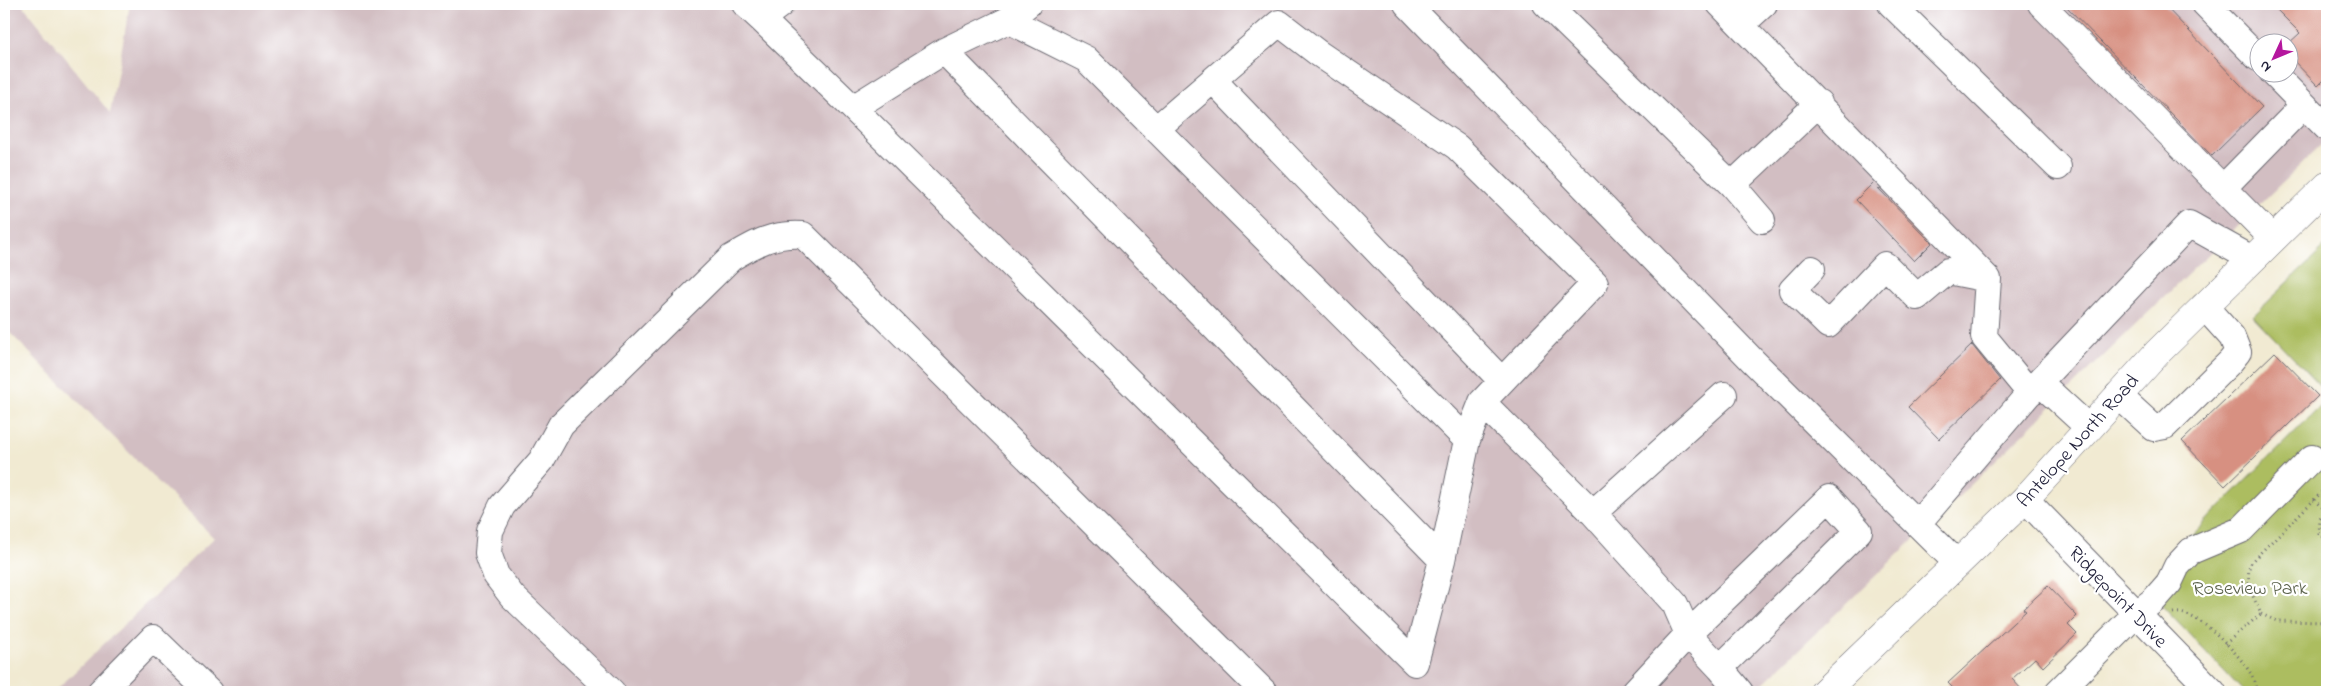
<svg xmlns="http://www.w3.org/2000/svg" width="2331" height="696" viewBox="0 0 2331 696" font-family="'Indie Flower',sans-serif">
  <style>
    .industrial { fill: #d2bec2; fill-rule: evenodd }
    .green { fill: #acbd60; stroke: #67704e }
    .building { fill: #d79081 }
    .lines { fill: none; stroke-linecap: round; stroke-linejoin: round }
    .minor-casing { stroke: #6a6870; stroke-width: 28 }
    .major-casing { stroke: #6a6870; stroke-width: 29 }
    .path { stroke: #6a6870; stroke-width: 3; stroke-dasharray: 1 4; stroke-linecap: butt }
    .minor { stroke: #fff; stroke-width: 26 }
    .major { stroke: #fff; stroke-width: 28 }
    .labels { text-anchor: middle; stroke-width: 4.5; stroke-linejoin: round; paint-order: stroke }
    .street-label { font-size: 20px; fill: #22223b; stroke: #fff }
    .park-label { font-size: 20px; fill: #59604a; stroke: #fff }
  </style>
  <rect width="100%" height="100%" fill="#fff"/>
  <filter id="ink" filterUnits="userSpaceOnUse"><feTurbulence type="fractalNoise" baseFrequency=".02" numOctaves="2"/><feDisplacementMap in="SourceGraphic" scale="10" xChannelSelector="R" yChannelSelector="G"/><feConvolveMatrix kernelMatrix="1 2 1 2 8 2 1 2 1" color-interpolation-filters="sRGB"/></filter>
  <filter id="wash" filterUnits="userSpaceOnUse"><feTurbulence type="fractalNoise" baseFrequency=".0096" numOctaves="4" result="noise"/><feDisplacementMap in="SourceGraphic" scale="20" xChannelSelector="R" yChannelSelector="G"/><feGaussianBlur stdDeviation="1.12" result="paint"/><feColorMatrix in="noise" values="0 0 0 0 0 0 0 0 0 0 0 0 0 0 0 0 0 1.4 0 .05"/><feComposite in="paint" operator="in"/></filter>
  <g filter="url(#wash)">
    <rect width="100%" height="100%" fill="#f1ead2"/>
    <path class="industrial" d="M4,4H22L110,113L130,4H2327V139L1978,478L1754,692H54L214,538L4,327ZM2258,42H2288V72H2258Z"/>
    <path class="green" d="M2327,245V393L2253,316Z
      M2327,400V692H2244L2144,587L2220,506Z"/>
    <g id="blocks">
      <path class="building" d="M2064,4H2163L2262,107L2212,156Z
        M2271,4H2327V77L2318,86L2288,55V44L2300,33Z
        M1873,183L1932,243L1914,261L1856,200Z
        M1972,345L2000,380L1939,439L1908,407Z
        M2275,352L2318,396L2225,486L2182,441Z
        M2048,586L2077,616L2068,625L2077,634L2043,667L2035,658L2012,679L2024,692H1957L1948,683L2026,611L2023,609Z"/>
    </g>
  </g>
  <g filter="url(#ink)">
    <use href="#blocks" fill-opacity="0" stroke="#6a6870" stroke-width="1"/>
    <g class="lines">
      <g class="minor-casing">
        <path id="minor" d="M745,4L761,19L781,4
          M1407,4L1753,361L1958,564
          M1546,4L1732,185L1762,220
          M1720,4L1988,279L1984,337L2030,393
          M1891,4L2058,167
          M2041,4L2273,239
          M2205,4L2258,58
          M761,19L853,108
          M1008,20L1028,4
          M1741,25L1764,4
          M944,51L1442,560
          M2272,72L2327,128
          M1213,80L1501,380
          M1156,129L1279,23L1318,53L1457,147L1595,283L1482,402
          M1732,185L1819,103
          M2223,188L2304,105
          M1812,269L1792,290L1828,325L1885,265L1917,297L1948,271L1988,279
          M2039,382L2189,224L2252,259
          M2118,395L2154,428L2165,426L2230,362L2238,352L2232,337L2204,306
          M1467,440L1086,59L1008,20L944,51L853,108L1415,663L1442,560L1467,440L1482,402L1593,513
          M2025,499L2213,692
          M1918,523L2039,382L2089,428
          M1720,668L1740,692
          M100,692L153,638L209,692
          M612,692L512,596L496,575L488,553L490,531L502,506L541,461L561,425L731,258C756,243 773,233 803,235L1264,692
          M1634,692L1688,634L1829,498L1859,531L1720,668L1688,634L1675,604L1593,513L1724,395
          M2058,692L2136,614L2154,600L2169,583L2177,566L2191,551L2241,530L2312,458"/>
      </g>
      <g class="major-casing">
        <path id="major" d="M1824,692L2025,499L2158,352L2327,186"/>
      </g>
      <path class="path" d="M2314,500L2326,511L2320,519L2319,533L2327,540
        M2173,613C2198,609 2239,654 2251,674C2254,679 2255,686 2257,692
        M2261,614L2277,621L2327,622
        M2225,644L2261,614C2253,596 2244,581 2251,562L2327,487"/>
      <use href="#minor" class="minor"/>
      <use href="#major" class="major"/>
    </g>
  </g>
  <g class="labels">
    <g class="street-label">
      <text transform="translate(2077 440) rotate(-48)" y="7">Antelope North Road</text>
      <text transform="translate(2119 596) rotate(46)" y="7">Ridgepoint Drive</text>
    </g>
    <g class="park-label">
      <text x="2250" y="594">Roseview Park</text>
    </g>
  </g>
  <rect width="2331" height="696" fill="none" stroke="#fff" stroke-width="20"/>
  <g transform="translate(2274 58) rotate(226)"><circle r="24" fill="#ffffff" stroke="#a7a7b1"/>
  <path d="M0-4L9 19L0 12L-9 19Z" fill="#b5179e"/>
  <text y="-8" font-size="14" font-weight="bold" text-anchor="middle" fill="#22223b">N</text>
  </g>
</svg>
